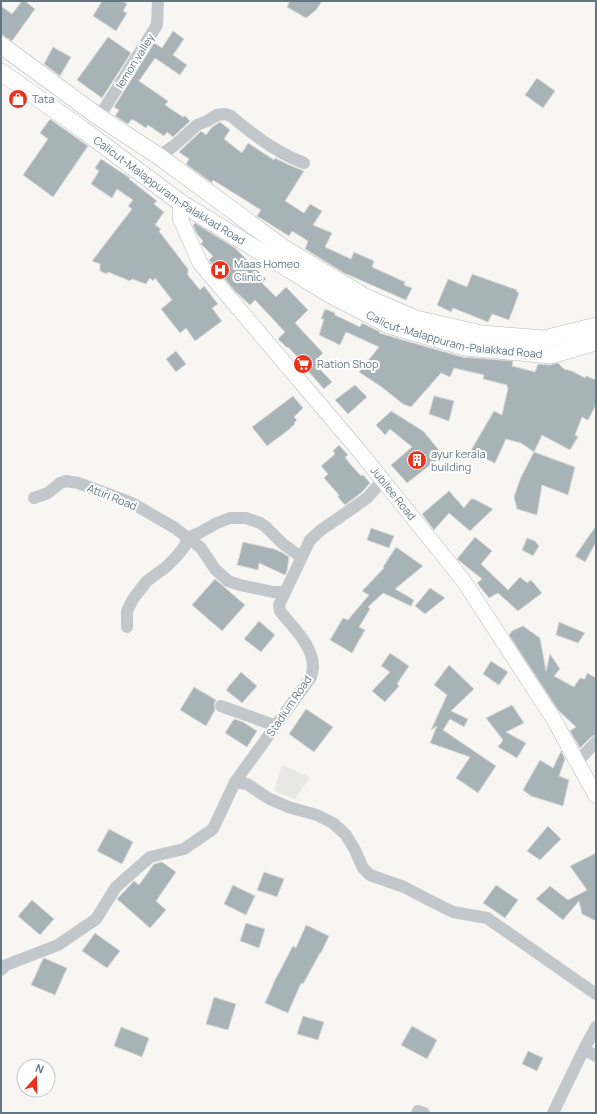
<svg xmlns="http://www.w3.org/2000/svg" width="597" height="1114" viewBox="0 0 597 1114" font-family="Manrope,sans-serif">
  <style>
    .built { fill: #e7e8e6 }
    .building { fill: #a8b3b7; stroke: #d8d8d5 }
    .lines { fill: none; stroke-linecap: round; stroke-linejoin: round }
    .major-casing { stroke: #b5bbbe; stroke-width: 16 }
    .highway-casing { stroke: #b4b9bc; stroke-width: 18 }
    .minor { stroke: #c1c7ca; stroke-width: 12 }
    .major { stroke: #fff; stroke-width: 15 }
    .highway { stroke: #fff; stroke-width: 17 }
    .labels { text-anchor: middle; stroke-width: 4; stroke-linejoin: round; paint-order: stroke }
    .street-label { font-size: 11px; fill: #607680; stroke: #fff }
    .poi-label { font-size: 11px; fill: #607680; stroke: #fff; text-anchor: start }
  </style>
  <rect width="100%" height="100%" fill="#f7f6f3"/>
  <path class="built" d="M282,765L310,777L295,799L274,791Z"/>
  <path class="building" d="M22,1H25L35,9L12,41L1,34V6L12,14Z
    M102,1H122L127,4L123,11L127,13L116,31L93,16Z
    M290,1H322L316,10L306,18L287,7Z
    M173,31L184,39L173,55L187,65L180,75L155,58L139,81L168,101L165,105L183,117L185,116L190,121L173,137L167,132L164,136L148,125L146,128L132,119L128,124L115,116L119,110L114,107L154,43L162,48Z
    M108,37L131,53L102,98L77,80Z
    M53,47L71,57L60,76L44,64Z
    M537,78L555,91L543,108L525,95Z
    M50,119L88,146L53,197L23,175L48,139L40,133Z
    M220,122L230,130L224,139L242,153L248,143L274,160L275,158L287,164L304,171L285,201L304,213L310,204L322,211L313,225L332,233L325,247L351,259L354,252L374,261L372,267L405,282L404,285L412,288L406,300L344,273L305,249L308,241L292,231L289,236L257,216L261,210L213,180L212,183L186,164L189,159L179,152L201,131L206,135L212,127Z
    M101,159L130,178L129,179L157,201L154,204L164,212L155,225L161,229L159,231L188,269V273L187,274L200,290L204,286L218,304L212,308L222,321L195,341L186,328L180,333L161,309L172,300L155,278L153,281L150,278L146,284L132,279L130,281L108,272L107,274L100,271V264L92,261L132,209L128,206L133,200L117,189L112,198L91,184L99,171L95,168Z
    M195,223L235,248L266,279L262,283L276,297L286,287L308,310L295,323L323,353L315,361L318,364L317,366L332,382L324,389L307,370L309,369L288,347L287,348L278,339L285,332L255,300L250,305L235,291L209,260L213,256L201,244L203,241L197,234L193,225Z
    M472,274L517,290L516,291L519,293L509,320L492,314L488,322L453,308L451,312L437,305L448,279L467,287Z
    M325,309L335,313V315L360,327L362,323L380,332L379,333L462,357L513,361L512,366L535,372L538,364L550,365L558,363L564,369L572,371L585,378L586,376L596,380V405L588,420L582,417L575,435L578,437L570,450L542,435L534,452L521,443L506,439L495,463L470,452L494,411L502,415L508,388L507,387V385L483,379L484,375L454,368L450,377L441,373L411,407L403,404L383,388L359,372L379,347L346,332L340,345L319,335L324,319H321Z
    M176,351L186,364L176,372L166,359Z
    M355,385L367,397L348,414L335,400Z
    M293,396L303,408L294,417L297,420L294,423L295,424L290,428H291L267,446L252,427Z
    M434,396L454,401L449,421L429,414Z
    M391,411L423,431L443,455L407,483L391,465L412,447L390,429L385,435L376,425Z
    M339,445L348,455L345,457L351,465L361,476L363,475L370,483L362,492L345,505L338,497L339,495L324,478L328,474L321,466L335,454L333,451Z
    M534,452L575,467L568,495L542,485L537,515L517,509L514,497L521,477Z
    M449,491L464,508L471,499H474L493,509L470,531L449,513L434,530L422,514Z
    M596,526V542L585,562L575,556Z
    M371,528L394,536L389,548L367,540Z
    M475,537L492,551L481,564L508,590L520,577L527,583L531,580L542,593L518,611L498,593L489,598L477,583L482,579L457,559Z
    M527,538L535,541L539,546L533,556L522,550Z
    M243,542L274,549L283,553L289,557L287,571L285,575L259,563L258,570L237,565Z
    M396,547L423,566L395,589L414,600L411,606L383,593L368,607L370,609L359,627L365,630L352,653L330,640L343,618L348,620L369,595L362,591L384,568L383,567Z
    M215,579L245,605L222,631L192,605Z
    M430,588L445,598L425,614L415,606Z
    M259,621L275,635L261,652L244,639Z
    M559,622L585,633L578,643L556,635Z
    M523,626L540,638L546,671L550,654L560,669L554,676L574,687L580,678L585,679L587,673L596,678V735L591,737L580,748L570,731L576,727L558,710L509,635L512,631Z
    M390,653L409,666L397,684L399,686L385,702L372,691L390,672L381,666Z
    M491,661L508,672L499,685L483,674Z
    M449,665L474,689L451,711L468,719L464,727L450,719L443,730L496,766L478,793L456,778L470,757L430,743L437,726L431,730L447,695L434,685Z
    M241,672L257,686L242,703L226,690Z
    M194,687L216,700L214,704L215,710L206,726L180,710Z
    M512,705L524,723L506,732L526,743L517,758L498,747L503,740L486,718Z
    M306,709L333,727L314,752L289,734Z
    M234,719L243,722L257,731L247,747L225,733Z
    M561,751L565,759L559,776L569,780L563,806L531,796L523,790L540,760L553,768Z
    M548,826L561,839L540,860L527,851Z
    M109,829L133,842L122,864L97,851Z
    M596,853V921L582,914L579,901L563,920L536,899L550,886L568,900L587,890L570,866Z
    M162,862L176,872L156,901L166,910L150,928L117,899L134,881L139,885L154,864Z
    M264,872L284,879L277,897L257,890Z
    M233,885L255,896L246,915L224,904Z
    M496,885L518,900L505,918L483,903Z
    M32,900L54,919L40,935L18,916Z
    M246,923L265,929L259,948L240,941Z
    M306,925L329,936L321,953H320L303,984L301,983L288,1013L265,1003L275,980L293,946L296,948Z
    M95,933L120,951L107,968L82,951Z
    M44,958L67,968L55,995L31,985L43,959Z
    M214,997L236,1004L228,1030L206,1024Z
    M303,1016L324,1022L318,1040L297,1034Z
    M412,1026L437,1040L427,1059L401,1045Z
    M121,1027L149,1038L142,1057L114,1046Z
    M528,1051L543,1058L537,1071L522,1064Z"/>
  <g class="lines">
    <g class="major-casing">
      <g id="major">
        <path id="s1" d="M181,203L180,218L200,263L360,452L463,580L553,718L596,796"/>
      </g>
    </g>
    <g class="highway-casing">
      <g id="highway">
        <path d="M1,45L99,117L160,157L285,249L365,297L416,319L482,334L544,339L596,326"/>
        <path id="s2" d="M1,72L82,129L181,203L331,295L389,325L465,347L551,355L596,342"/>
      </g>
    </g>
    <path class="minor" d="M99,117L157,25L158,1
      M160,157L165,152L175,145L197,125L207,121L217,115L225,114L231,116C253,135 277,153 304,163
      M34,498L48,493L60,483L66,481L78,483L108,494L132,503L175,528L201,548L215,569L228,581L240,585L273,592H285
      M127,627V611L133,599L147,581L166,567L177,556L185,546L187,538L199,533L217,523L230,518H246L260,523L266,527L283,544L301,557
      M221,706L276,726
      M577,762L596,742
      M235,782L247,784L268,798L288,807L317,815L333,823L346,835L355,850L363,868L370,875L404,887L427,899L453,912L487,918L596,994
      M1,970L6,965L58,945L96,919L116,887L150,857L184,849L213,829L235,782L311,677C312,674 313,670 313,667C313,645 293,628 280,611L279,605L310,540L321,530L350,510L367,498L383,480
      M596,1027L584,1049L596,1056
      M417,1113L418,1111L424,1113
      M553,1113L584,1049"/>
    <use href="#major" class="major"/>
    <use href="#highway" class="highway"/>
  </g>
  <defs>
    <g id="shop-disc" transform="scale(1)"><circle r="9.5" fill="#ed2f1c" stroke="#fff"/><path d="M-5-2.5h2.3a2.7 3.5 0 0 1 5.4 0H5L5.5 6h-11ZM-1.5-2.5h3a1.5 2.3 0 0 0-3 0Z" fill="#fff"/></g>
    <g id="hospital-disc" transform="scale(1)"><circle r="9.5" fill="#ed2f1c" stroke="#fff"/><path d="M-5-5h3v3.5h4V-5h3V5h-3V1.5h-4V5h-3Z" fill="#fff"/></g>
    <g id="supermarket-disc" transform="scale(1)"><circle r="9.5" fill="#ed2f1c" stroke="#fff"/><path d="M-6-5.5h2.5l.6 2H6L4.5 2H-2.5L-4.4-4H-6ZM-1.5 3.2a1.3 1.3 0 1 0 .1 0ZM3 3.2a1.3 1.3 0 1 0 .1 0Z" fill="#fff"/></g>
    <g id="building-disc" transform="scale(1)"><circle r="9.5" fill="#ed2f1c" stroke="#fff"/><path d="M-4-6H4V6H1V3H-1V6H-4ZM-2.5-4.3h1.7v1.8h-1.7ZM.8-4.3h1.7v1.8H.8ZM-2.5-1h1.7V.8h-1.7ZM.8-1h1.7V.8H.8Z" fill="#fff"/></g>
  </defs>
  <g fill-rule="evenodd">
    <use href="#shop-disc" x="18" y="99"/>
    <use href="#hospital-disc" x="220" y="270"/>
    <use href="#supermarket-disc" x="303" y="364"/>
    <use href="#building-disc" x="417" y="460"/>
  </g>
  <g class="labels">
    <g class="street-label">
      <text transform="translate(135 61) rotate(-58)" y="4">lemon valley</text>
      <text dy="4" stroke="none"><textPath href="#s2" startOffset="206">Calicut-Malappuram-Palakkad Road</textPath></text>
      <text dy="4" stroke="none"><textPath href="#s2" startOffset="530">Calicut-Malappuram-Palakkad Road</textPath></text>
      <text dy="4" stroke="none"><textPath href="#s1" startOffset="365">Jubilee Road</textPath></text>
      <text transform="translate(112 497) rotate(22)" y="4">Attiri Road</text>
      <text transform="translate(289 706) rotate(-56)" y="4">Stadium Road</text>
    </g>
    <g class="poi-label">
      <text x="32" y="103">Tata</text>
      <text x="234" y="268">Maas Homeo<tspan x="234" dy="13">Clinic</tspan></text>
      <text x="317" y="368">Ration Shop</text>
      <text x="431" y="458">ayur kerala<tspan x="431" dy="13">building</tspan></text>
    </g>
  </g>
  <rect width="597" height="1114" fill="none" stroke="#607680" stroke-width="4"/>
  <g transform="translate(36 1078) rotate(21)"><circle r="19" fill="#ffffff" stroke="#bfc8cc"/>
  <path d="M0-3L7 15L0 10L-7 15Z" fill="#ed2f1c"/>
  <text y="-6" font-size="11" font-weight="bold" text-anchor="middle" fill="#607680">N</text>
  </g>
</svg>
